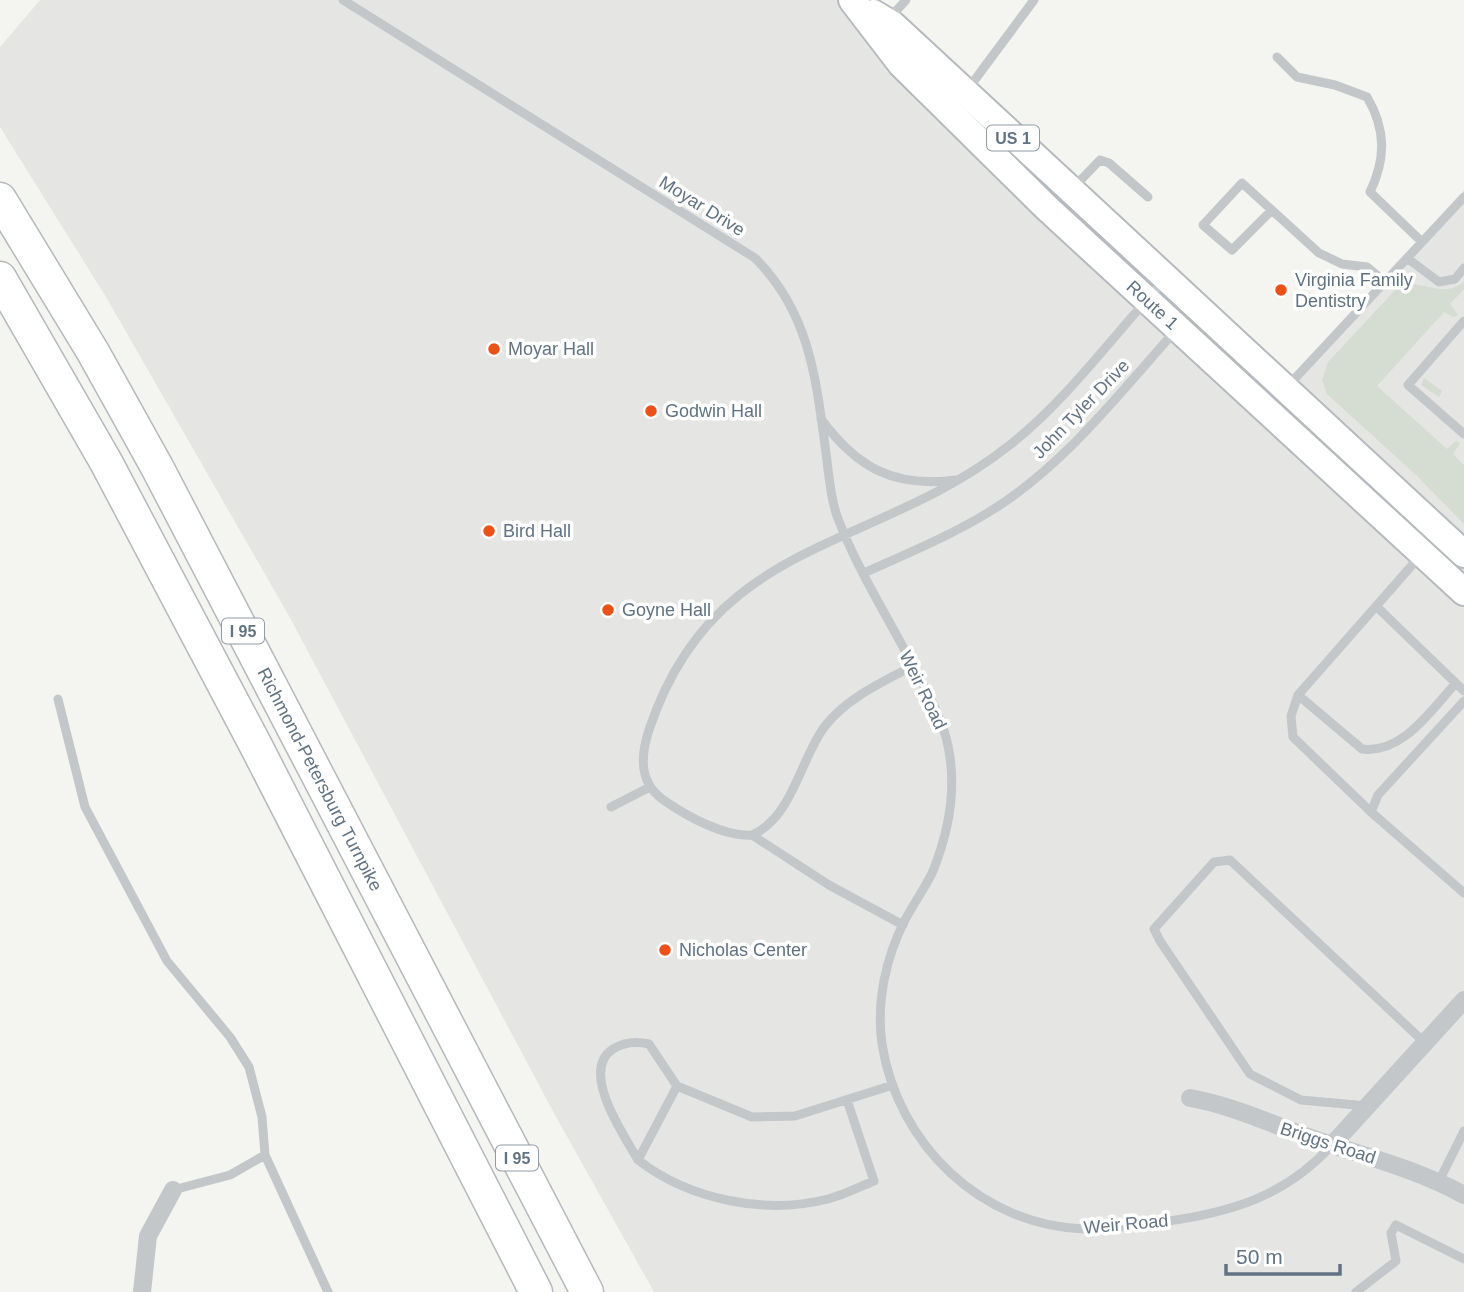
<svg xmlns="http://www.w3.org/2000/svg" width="1464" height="1292" viewBox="0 0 1464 1292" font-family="Helvetica,sans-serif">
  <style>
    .built { fill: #e5e6e4 }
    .green { fill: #d5dcd1 }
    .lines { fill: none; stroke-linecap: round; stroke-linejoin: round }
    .primary-casing { stroke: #b6babe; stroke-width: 30 }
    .highway-casing { stroke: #b5b9bc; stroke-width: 35 }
    .lane { stroke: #c3c7ca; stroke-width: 9 }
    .street { stroke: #c3c7ca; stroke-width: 18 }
    .primary { stroke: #fff; stroke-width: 26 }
    .highway { stroke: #fff; stroke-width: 32 }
    .poi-dot { fill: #ef5016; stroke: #fff; stroke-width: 2.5 }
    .labels { text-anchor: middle; stroke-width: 7; stroke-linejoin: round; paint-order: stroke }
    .shield { fill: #fff; stroke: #909da8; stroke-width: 2 }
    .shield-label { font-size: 16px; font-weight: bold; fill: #617383 }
    .street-label { font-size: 18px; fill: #617383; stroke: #fff }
    .poi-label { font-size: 18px; fill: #617383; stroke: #fff; text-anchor: start }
  </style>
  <rect width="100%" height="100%" fill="#f4f5f0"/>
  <path class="built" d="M40,0H841L1266,410L1464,190V1292H654L555,1115L289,616L106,297L0,127V47Z"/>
  <path class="green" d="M1464,281V289L1450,304L1458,315L1454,317L1444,312L1377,386L1447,449L1456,441L1460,443L1453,454L1464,465V524L1416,475L1327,394L1322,380L1328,362L1400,285C1424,279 1444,300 1464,281Z
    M1424,378L1442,391L1439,397L1421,385Z"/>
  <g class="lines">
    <g class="primary-casing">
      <g id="primary">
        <path id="s1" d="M852,0L901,64L1047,208L1464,592"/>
        <path d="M873,13L893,25L1464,554"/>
      </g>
    </g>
    <g class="highway-casing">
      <g id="highway">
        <path id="s2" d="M0,199L93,352L157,467L587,1292"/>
        <path d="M0,278L106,462L255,744L536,1292"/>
      </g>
    </g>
    <path class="lane" d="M343,0L755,258C810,313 816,379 826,453C829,474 830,497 837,516C856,567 886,614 911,662C925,689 942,716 948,746C957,788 949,831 933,871C925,888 914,903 905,920C886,957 876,1002 882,1044C898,1145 981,1225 1084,1229C1110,1230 1136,1225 1162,1222C1229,1213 1285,1197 1332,1145
      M888,20L906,0
      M1277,57L1297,77L1335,85L1367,97C1386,129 1386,159 1370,192L1422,242
      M968,89L1034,0
      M1073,188L1100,160L1109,163L1148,197
      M1272,210L1232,250L1203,225L1242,183L1319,253L1342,264L1367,267L1385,282
      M1407,258L1439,282L1455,279L1464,268
      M1464,321L1408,385L1464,434
      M1286,388L1464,197
      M821,419C857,468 894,488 956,480
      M1421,555L1298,695L1291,716L1293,737L1371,812L1464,893
      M864,573C906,554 950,536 989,512C1063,467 1118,395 1176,330
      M1376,606L1464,691
      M913,666C882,682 847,698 825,726C800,759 793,817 752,835C725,837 688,817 665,801C639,784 640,757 649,730C713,535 876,552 1011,444C1069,398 1114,334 1164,281
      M1298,695L1362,749C1403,754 1431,710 1456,683
      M58,699L85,807L167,961L230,1037L249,1067L262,1117L265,1155L230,1175L173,1190
      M611,807L650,787
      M1371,812L1378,795L1464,701
      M752,835L829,885L903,925
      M847,1100L874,1181C859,1187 844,1195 828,1199C765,1215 690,1200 638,1160L677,1086L752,1117L795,1116L893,1085
      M1367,1106L1301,1100L1250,1074L1160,941L1154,929L1214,862L1230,860L1424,1042
      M265,1155L328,1292
      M638,1160C624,1135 579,1071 613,1049C624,1042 636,1041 649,1044L677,1086
      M1438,1183L1464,1131
      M1356,1292L1396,1261L1391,1233L1396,1225L1464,1259"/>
    <path class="street" d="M1190,1098C1231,1105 1269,1123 1308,1137C1360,1155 1415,1168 1464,1195
      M1332,1145L1464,1000
      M142,1292L148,1236L173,1190"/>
    <use href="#primary" class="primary"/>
    <use href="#highway" class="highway"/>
  </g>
  <g class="poi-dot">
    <circle cx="1281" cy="290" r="7"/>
    <circle cx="494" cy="349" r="7"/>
    <circle cx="651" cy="411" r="7"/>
    <circle cx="489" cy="531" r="7"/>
    <circle cx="608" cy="610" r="7"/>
    <circle cx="665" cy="950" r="7"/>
  </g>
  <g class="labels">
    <g class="shield">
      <rect x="987" y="125.5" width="52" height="25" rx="5"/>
      <rect x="222" y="618.5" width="42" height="25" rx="5"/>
      <rect x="496" y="1145.5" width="42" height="25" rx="5"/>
    </g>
    <g class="shield-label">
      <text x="1013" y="144">US 1</text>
      <text x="243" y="637">I 95</text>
      <text x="517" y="1164">I 95</text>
    </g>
    <g class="street-label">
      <text transform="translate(702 206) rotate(32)" y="6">Moyar Drive</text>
      <text dy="6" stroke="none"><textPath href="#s1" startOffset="429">Route 1</textPath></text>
      <text transform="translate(1081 409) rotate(-46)" y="6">John Tyler Drive</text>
      <text transform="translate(923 690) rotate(64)" y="6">Weir Road</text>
      <text dy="6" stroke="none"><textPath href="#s2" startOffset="663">Richmond-Petersburg Turnpike</textPath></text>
      <text transform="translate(1328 1143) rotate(18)" y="6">Briggs Road</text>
      <text transform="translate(1126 1224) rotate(-5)" y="6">Weir Road</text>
    </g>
    <g class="poi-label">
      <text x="1295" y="286">Virginia Family<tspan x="1295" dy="21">Dentistry</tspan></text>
      <text x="508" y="355">Moyar Hall</text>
      <text x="665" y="417">Godwin Hall</text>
      <text x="503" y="537">Bird Hall</text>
      <text x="622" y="616">Goyne Hall</text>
      <text x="679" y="956">Nicholas Center</text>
    </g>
  </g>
  <path d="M1226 1264v10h114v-10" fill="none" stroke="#617383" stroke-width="3.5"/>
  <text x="1236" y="1264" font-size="21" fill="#617383" stroke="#ffffff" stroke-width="5" paint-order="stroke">50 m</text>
</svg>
